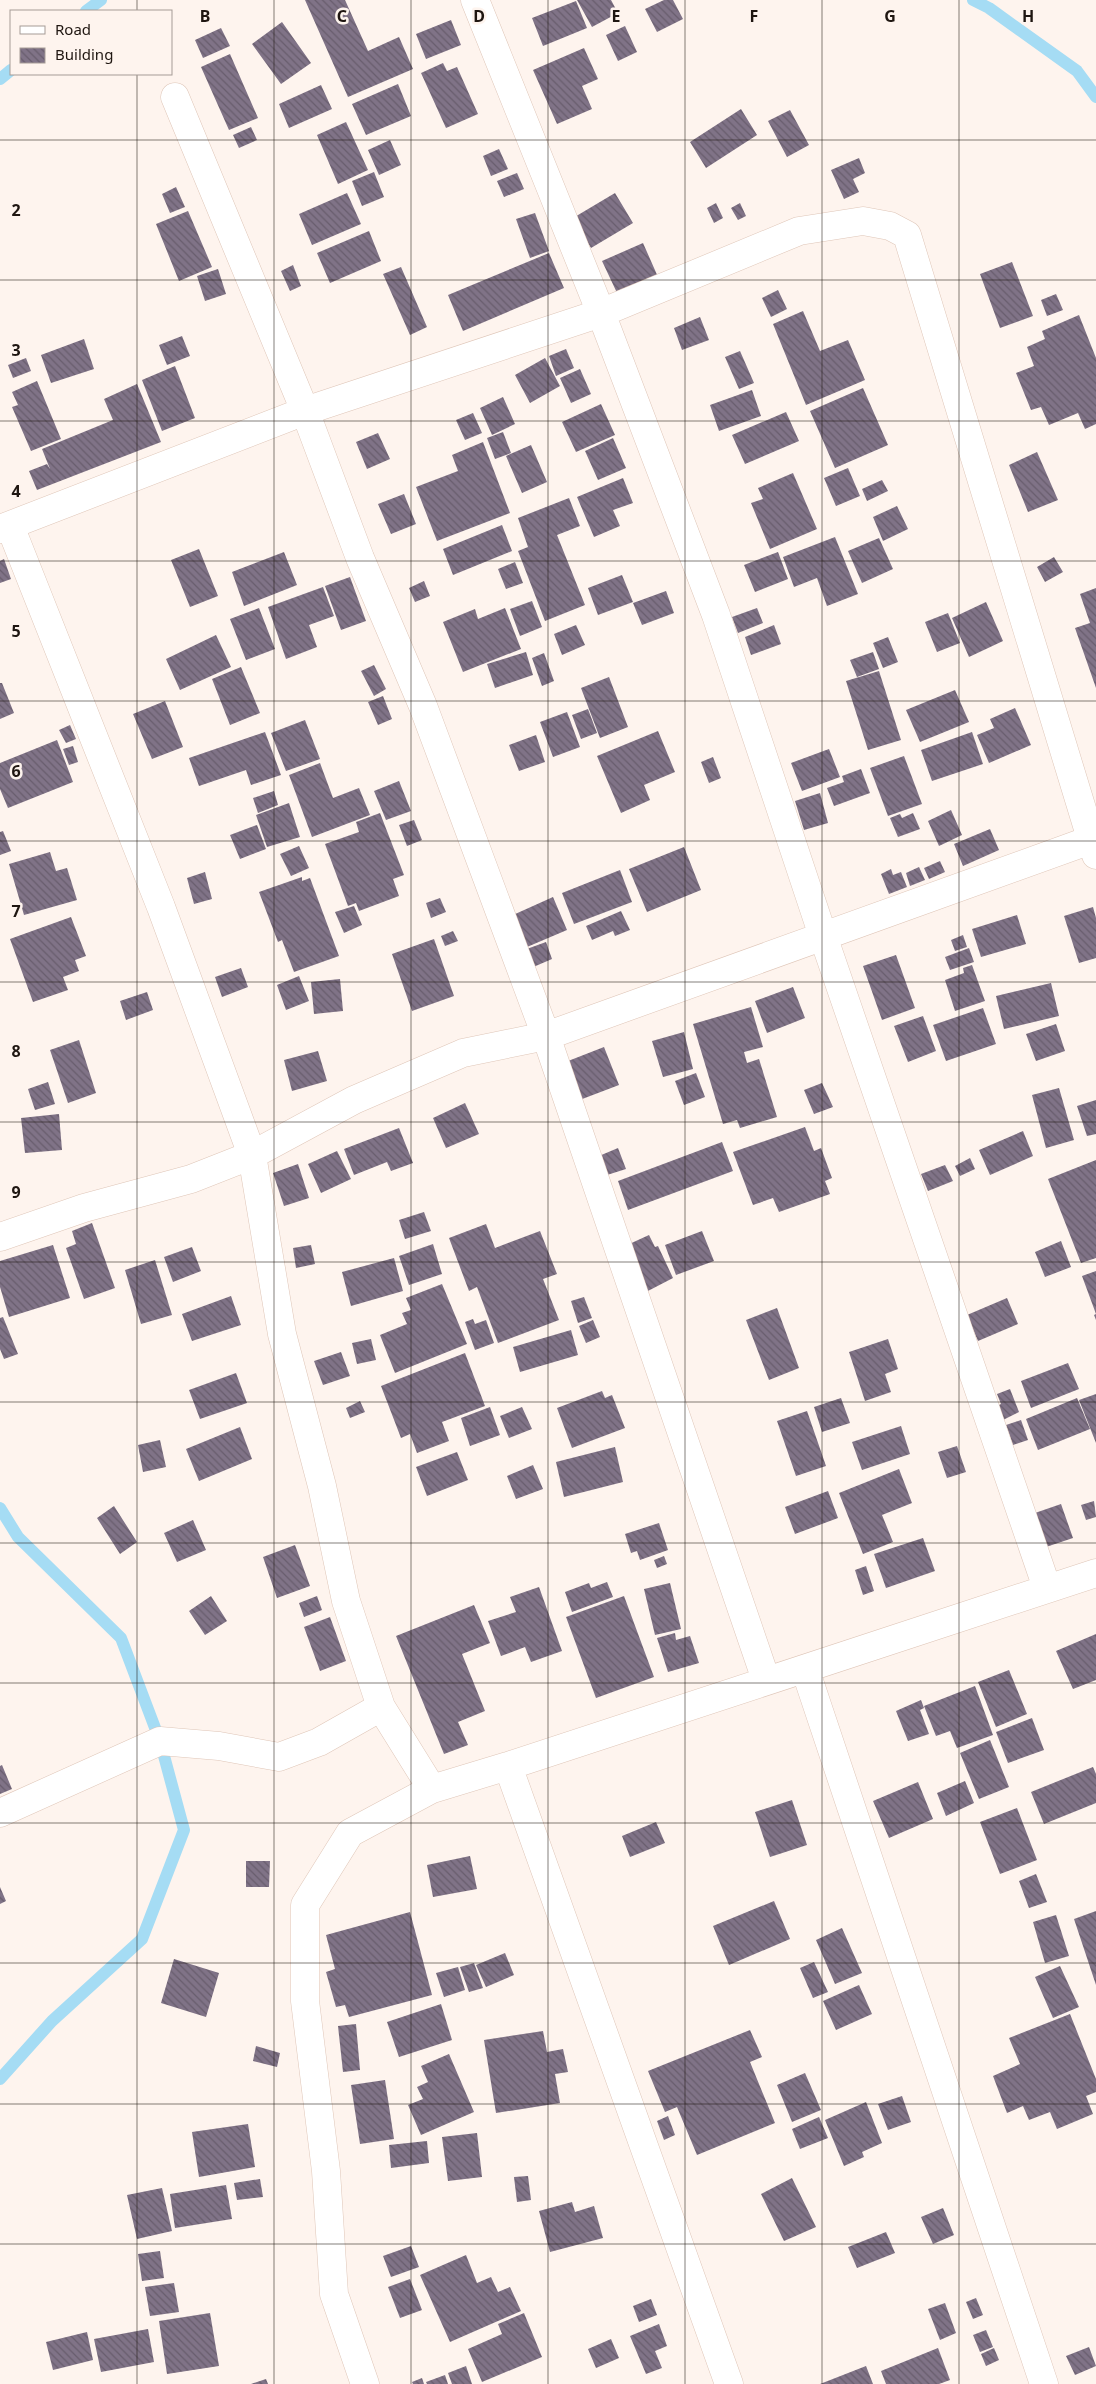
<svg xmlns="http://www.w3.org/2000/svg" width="1096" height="2384" viewBox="0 0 1096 2384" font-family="'Noto Sans',sans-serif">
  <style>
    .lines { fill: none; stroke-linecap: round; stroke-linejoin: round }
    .stream { stroke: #a5dcf4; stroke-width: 12 }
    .building { fill: url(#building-back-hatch) }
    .minor-casing { stroke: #dfc6b8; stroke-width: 29 }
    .minor { stroke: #fff; stroke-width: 28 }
    .grid { fill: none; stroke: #1f1611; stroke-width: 1; stroke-opacity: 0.55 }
    .grid-label { font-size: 16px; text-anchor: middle; font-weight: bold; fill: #1f1611; stroke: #fef4ee; stroke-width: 5; stroke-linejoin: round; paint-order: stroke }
  </style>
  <defs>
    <pattern id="building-back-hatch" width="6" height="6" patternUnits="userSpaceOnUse" patternTransform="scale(1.25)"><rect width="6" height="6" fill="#807387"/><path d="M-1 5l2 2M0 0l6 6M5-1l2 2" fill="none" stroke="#685d6d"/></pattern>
  </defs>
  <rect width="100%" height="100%" fill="#fef4ee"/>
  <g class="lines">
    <path class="stream" d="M973,0L989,8L1077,71L1096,97
      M86,11L101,0
      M0,79L11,70
      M0,1508L18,1537L121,1638L160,1741L184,1830L142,1939L52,2021L0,2079"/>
  </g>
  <path class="building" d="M305,0H345L368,51L399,37L413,69L348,97Z
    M577,0H611L618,13L592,27Z
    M664,0H673L683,19L657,32L645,9Z
    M576,1L587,28L543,46L532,18Z
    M451,20L461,45L426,59L416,34Z
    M282,22L311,63L281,84L252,44Z
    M625,26L637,52L618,61L606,35Z
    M221,28L230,46L203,58L195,40Z
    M584,48L598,79L582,86L592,109L557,124L533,70Z
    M230,54L258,118L229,130L201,67Z
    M443,63L447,71L457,67L478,114L446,128L421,73Z
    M398,84L411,116L366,135L352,104Z
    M321,85L332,109L289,128L279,104Z
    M741,109L757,135L706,168L690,142Z
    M790,110L809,145L787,157L768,121Z
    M346,122L368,170L338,184L317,135Z
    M251,127L257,140L239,148L233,135Z
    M390,140L401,165L379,175L368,150Z
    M499,149L508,169L491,176L483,156Z
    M859,158L865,173L853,179L859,192L844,199L831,170Z
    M374,172L384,197L362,206L352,181Z
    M517,173L524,189L504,197L497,181Z
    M176,187L185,207L170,213L162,194Z
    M347,193L361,224L312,245L299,214Z
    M615,193L633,223L591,248L573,218Z
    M716,203L723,218L714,223L707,208Z
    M740,203L746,216L738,220L731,208Z
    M188,211L212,267L179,281L156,224Z
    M535,213L549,251L530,258L516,219Z
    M369,231L381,261L330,283L317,253Z
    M643,243L658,277L618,295L602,261Z
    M549,253L564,288L463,331L448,295Z
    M1012,262L1033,316L1000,328L980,274Z
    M293,265L301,286L290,291L281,271Z
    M401,267L427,327L410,335L383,274Z
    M218,269L226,294L205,301L197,276Z
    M778,290L787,309L771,317L762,298Z
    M1056,294L1063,310L1047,316L1041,300Z
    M803,311L820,351L848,340L865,380L806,405L773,324Z
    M1079,315L1096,358V424L1085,429L1078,413L1049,425L1041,407L1031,410L1016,373L1034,366L1027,347L1045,339L1042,331Z
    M700,317L709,340L682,350L674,328Z
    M182,336L190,356L167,365L159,345Z
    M84,339L94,369L51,383L41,355Z
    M566,349L574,368L556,376L549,356Z
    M740,351L754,383L739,389L725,357Z
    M26,358L31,371L13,378L8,365Z
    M545,358L560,386L530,403L515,375Z
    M175,366L195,418L162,431L142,380Z
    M580,369L591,394L571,403L560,378Z
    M37,381L61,439L31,451L12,407L18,405L12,392Z
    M137,384L161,442L37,490L29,471L47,464L50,469L42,449L113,420L104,399Z
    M863,388L888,445L835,468L810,411Z
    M752,390L761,416L719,431L710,405Z
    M503,397L515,424L492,435L480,408Z
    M601,404L615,435L576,452L562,422Z
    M786,412L799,441L745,464L732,435Z
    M473,413L482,433L465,440L456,420Z
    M503,432L511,453L495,459L487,438Z
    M378,433L390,459L367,469L356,442Z
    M613,438L626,468L598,480L585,451Z
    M483,442L510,513L437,541L416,487L458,471L452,455Z
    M531,445L547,482L522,493L506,456Z
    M1037,452L1058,500L1028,512L1009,465Z
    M848,468L860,496L836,506L824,478Z
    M793,473L817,529L770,549L751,503L763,499L758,488Z
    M623,478L633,503L613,510L620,526L594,537L577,497Z
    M882,480L888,491L867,501L862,489Z
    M404,494L416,524L391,534L378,504Z
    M569,498L580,526L557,535L585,605L545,621L518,551L528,547L518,518Z
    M897,506L908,529L883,541L873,517Z
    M502,525L512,551L453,575L443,549Z
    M835,537L858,594L827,606L817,578L794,587L783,557Z
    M879,538L893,569L862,583L848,551Z
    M199,549L218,596L190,607L171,560Z
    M284,552L297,585L244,606L232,572Z
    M778,552L788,579L755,592L744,565Z
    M1054,557L1063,572L1045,582L1037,567Z
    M4,559L11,579L0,583V561Z
    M515,562L523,583L506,589L498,569Z
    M622,575L633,602L598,615L588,588Z
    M350,577L366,621L341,630L325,586Z
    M424,581L430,596L415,602L409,588Z
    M323,587L334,616L309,625L317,647L286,659L268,607Z
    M1096,588V688L1075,628L1090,623L1080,594Z
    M666,591L674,613L642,625L633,603Z
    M532,601L542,627L520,636L510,609Z
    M986,602L1003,641L969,657L952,618Z
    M259,608L275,649L246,660L230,619Z
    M505,608L521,649L463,672L443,622L475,609L478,619Z
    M757,608L763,623L738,633L732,617Z
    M948,613L960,643L937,652L925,622Z
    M576,625L585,645L562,655L554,634Z
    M774,625L781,644L751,655L745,637Z
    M216,635L231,667L180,690L166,659Z
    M888,637L898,662L883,668L873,643Z
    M526,652L533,675L495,688L487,664Z
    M873,652L879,669L857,677L850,660Z
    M544,653L554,681L542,686L532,658Z
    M374,665L386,689L374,696L361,671Z
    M241,667L260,713L230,725L212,679Z
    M879,671L901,740L868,750L846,681Z
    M609,677L628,727L600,738L581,688Z
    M0,683H2L14,713L0,719Z
    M955,690L969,722L920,742L906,710Z
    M383,696L392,719L378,725L368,702Z
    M165,701L183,747L152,759L133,714Z
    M1015,708L1031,745L989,763L977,735L994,728L990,719Z
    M588,709L597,733L581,739L572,715Z
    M567,712L580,747L553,757L540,722Z
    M305,720L320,759L286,771L271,733Z
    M70,725L76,739L66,743L59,730Z
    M658,731L675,772L644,785L650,800L621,813L597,756Z
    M265,732L281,775L251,785L246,770L199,786L189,758Z
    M972,732L983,764L932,781L921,750Z
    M536,735L545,762L519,771L509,745Z
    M57,740L73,782L8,808L0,789V763Z
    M73,746L78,762L69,765L63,749Z
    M829,749L840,777L802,791L791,763Z
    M904,756L922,804L888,816L870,768Z
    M713,757L721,778L709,783L701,762Z
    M320,763L333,798L359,788L370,815L312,837L289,775Z
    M861,769L870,793L834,806L827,788L844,782L842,776Z
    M399,781L411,811L386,820L374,791Z
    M274,791L278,805L258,813L253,798Z
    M820,793L828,823L804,830L795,801Z
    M289,803L300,837L267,847L256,815Z
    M951,810L962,835L939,846L928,821Z
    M380,813L404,875L393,879L399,896L359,911L356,903L348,906L325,844L359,832L356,822Z
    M913,813L920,829L898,837L890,818L900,814L902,818Z
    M414,820L422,840L407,846L399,825Z
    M257,825L266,849L240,859L230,835Z
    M990,829L999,850L963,866L954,844Z
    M3,831L11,851L0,855V832Z
    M299,846L309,868L291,876L280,854Z
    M684,847L701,890L647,912L629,869Z
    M50,852L56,871L67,868L77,900L24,915L9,864Z
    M940,861L945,872L929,879L924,868Z
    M919,867L925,880L910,886L906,873Z
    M891,869L893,875L901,872L907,887L889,894L881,874Z
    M620,870L632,902L574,924L562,893Z
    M205,872L212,899L194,904L187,878Z
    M302,877V881L310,878L339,956L294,972L282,940L278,942L259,892Z
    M553,897L567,930L527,947L513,915Z
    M440,898L446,912L431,918L426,903Z
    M354,906L362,925L344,933L335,912Z
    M1093,907L1096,918V958L1079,963L1064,916Z
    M621,911L630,930L615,936L613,931L592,940L586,926Z
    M1017,915L1026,944L981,957L972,929Z
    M71,917L86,956L75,960L79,971L63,977L68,990L33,1002L10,939Z
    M453,931L458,941L445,946L441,936Z
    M963,935L967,947L955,951L951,940Z
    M434,939L454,996L412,1011L392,954Z
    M546,942L552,959L531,968L524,950Z
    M969,948L974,962L950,970L945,957Z
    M896,955L915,1008L882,1020L863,966Z
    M972,965L985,1001L955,1011L945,980L964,973L963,968Z
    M241,968L248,987L222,997L215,977Z
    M299,976L309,1001L286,1010L277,985Z
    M340,979L343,1011L314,1014L311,982Z
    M1051,983L1059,1016L1004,1029L996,996Z
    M793,987L805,1018L767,1033L755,1001Z
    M147,992L153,1010L126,1020L120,1001Z
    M751,1007L763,1047L744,1052L747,1063L759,1059L777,1117L740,1128L737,1120L723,1124L693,1024Z
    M983,1008L996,1044L946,1061L933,1025Z
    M923,1016L936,1051L908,1062L894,1026Z
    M1056,1024L1065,1051L1036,1061L1026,1034Z
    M684,1032L693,1069L663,1077L652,1041Z
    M79,1040L96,1093L68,1103L50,1050Z
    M604,1047L619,1085L577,1101L563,1063Z
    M318,1051L327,1081L292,1091L284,1060Z
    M696,1073L705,1097L684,1105L675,1081Z
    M48,1082L55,1104L35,1110L28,1089Z
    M822,1083L833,1107L814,1114L804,1090Z
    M1059,1088L1074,1140L1046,1148L1032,1095Z
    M1096,1100V1134L1087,1136L1077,1106Z
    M465,1103L479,1134L446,1148L433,1118Z
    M59,1114L62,1150L25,1153L21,1118Z
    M805,1127L814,1151L821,1148L832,1178L825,1181L830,1194L779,1212L773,1198L753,1205L733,1152Z
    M399,1128L413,1163L391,1171L387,1162L354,1175L344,1149Z
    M1023,1131L1033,1156L990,1175L979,1150Z
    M722,1142L733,1171L628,1210L618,1181Z
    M618,1148L626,1169L607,1175L599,1156Z
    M337,1151L351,1179L321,1193L308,1164Z
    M970,1158L975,1169L960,1176L955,1166Z
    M1096,1160V1258L1081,1263L1048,1179Z
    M298,1164L309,1198L284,1206L273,1173Z
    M945,1165L953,1181L928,1191L921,1174Z
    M424,1212L431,1231L405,1239L399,1220Z
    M92,1223L115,1288L84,1299L66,1248L76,1244L72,1231Z
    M486,1224L495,1248L540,1231L557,1274L543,1279L559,1320L498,1343L477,1287L469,1291L449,1238Z
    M702,1231L714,1261L676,1275L665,1245Z
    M649,1235L655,1247L658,1246L673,1278L646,1292L625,1246Z
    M1061,1241L1071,1267L1045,1277L1035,1252Z
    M433,1244L442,1274L409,1285L399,1256Z
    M53,1245L70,1298L9,1317L0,1287V1261Z
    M311,1245L315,1264L296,1268L293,1248Z
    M192,1247L201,1271L173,1282L164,1257Z
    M394,1258L403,1291L351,1306L342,1272Z
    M155,1260L172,1315L141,1324L125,1270Z
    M1096,1271V1320L1094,1315L1096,1314L1082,1276Z
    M442,1284L467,1344L395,1373L380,1335L407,1324L402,1313L411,1310L406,1298Z
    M231,1296L241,1325L192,1341L182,1314Z
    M584,1297L592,1318L578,1323L571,1301Z
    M1007,1298L1018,1324L978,1341L967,1315Z
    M777,1308L799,1368L769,1380L746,1320Z
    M3,1317L18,1354L4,1359L0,1349V1318Z
    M473,1319L475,1324L486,1320L494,1343L475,1350L465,1322Z
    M593,1320L600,1337L586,1343L579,1326Z
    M571,1330L578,1355L520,1372L513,1347Z
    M371,1339L376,1360L357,1364L352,1343Z
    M888,1339L898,1369L885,1374L891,1392L865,1401L849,1352Z
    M341,1352L350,1376L323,1385L314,1361Z
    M465,1353L485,1406L442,1422L449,1441L417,1453L410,1434L401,1438L381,1386Z
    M1068,1363L1079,1389L1031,1408L1021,1381Z
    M236,1373L247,1403L200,1419L189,1390Z
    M1010,1389L1019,1412L995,1424L989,1410L1001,1404L997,1394Z
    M602,1391L605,1398L612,1395L625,1428L572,1448L557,1408Z
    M1096,1394V1443L1079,1400Z
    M841,1398L850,1423L822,1432L814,1407Z
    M1077,1398L1090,1429L1038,1450L1026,1419Z
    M360,1401L365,1412L350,1418L346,1408Z
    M490,1407L500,1435L470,1446L461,1418Z
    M522,1407L532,1429L509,1438L500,1416Z
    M807,1411L826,1466L796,1476L777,1421Z
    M1021,1420L1028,1440L1013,1445L1006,1425Z
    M901,1426L910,1454L862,1470L852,1442Z
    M240,1427L252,1459L199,1481L186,1449Z
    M160,1440L166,1467L143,1472L138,1445Z
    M957,1446L966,1472L947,1478L938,1452Z
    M615,1447L623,1482L564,1497L556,1462Z
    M457,1452L468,1480L427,1496L416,1467Z
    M533,1465L543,1489L516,1499L507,1476Z
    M899,1469L912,1503L882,1515L893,1542L863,1554L839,1493Z
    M828,1491L838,1518L795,1534L785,1507Z
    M1094,1501L1096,1517L1086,1520L1081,1505Z
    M1061,1504L1073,1538L1046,1547L1035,1513Z
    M114,1506L137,1542L120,1554L97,1518Z
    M193,1520L206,1550L177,1562L164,1533Z
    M659,1523L668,1550L640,1560L637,1551L631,1553L625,1534Z
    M923,1538L935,1571L886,1588L874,1554Z
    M295,1545L310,1586L277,1598L263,1557Z
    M664,1556L667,1564L657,1568L654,1560Z
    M866,1566L874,1591L863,1595L855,1570Z
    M607,1582L613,1597L572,1612L565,1592L589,1583L591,1588Z
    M670,1583L681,1629L655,1635L644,1589Z
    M539,1587L562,1651L531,1662L525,1647L501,1656L488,1621L516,1612L510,1597Z
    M211,1596L227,1621L205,1635L189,1611Z
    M317,1596L322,1610L304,1617L299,1603Z
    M624,1596L654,1677L596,1698L566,1617Z
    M474,1605L490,1643L462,1654L485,1711L458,1722L468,1745L444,1754L396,1636Z
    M330,1617L346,1661L320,1671L304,1627Z
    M675,1633L676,1640L690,1636L699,1663L668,1672L657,1638Z
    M1096,1634V1680L1073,1689L1056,1651Z
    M1009,1670L1027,1714L996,1727L978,1682Z
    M975,1686L993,1735L957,1748L950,1731L936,1736L924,1706Z
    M921,1700L924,1708L920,1710L929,1734L908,1741L896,1711Z
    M1032,1718L1044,1750L1008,1763L996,1732Z
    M990,1740L1009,1787L979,1799L960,1753Z
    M2,1765L12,1789L0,1794V1766Z
    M1093,1767L1096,1774V1803L1044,1824L1031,1792Z
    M965,1781L974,1803L946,1816L937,1793Z
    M918,1782L933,1819L889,1838L873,1801Z
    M792,1800L807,1845L770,1857L755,1812Z
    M1017,1808L1037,1860L1000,1874L980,1822Z
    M656,1822L665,1843L630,1857L622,1836Z
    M470,1856L477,1889L433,1897L427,1865Z
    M246,1861H270L269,1887H246Z
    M1036,1874L1047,1902L1029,1908L1019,1881Z
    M0,1887L6,1901L0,1904Z
    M774,1901L790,1939L729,1965L713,1926Z
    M1096,1911V1985L1074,1919Z
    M410,1912L432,1995L349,2017L345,2005L336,2007L326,1972L335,1969L326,1935Z
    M1056,1915L1069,1956L1045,1963L1033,1922Z
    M842,1928L862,1973L835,1984L816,1940Z
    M505,1953L514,1975L486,1987L476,1965Z
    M174,1959L219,1973L206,2017L161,2003Z
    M814,1962L828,1992L813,1998L800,1968Z
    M474,1963L483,1988L469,1992L460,1967Z
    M1060,1966L1079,2007L1053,2018L1035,1977Z
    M458,1967L465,1990L444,1997L436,1973Z
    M859,1985L872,2014L836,2030L823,2001Z
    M441,2004L452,2040L399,2057L387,2022Z
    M1070,2014L1096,2079V2092L1086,2096L1093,2114L1057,2129L1050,2112L1029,2120L1023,2106L1007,2113L993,2076L1020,2064L1009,2038Z
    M356,2024L360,2070L343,2072L338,2026Z
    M750,2030L762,2057L750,2062L775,2123L697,2155L677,2107L665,2112L648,2071Z
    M543,2031L547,2052L563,2049L568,2072L555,2074L560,2103L496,2113L484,2040Z
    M256,2046L280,2053L277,2067L253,2061Z
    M449,2054L474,2112L421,2135L408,2105L423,2099L417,2087L428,2082L421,2066Z
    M805,2073L821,2110L792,2122L777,2085Z
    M385,2080L394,2139L360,2144L351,2085Z
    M902,2096L911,2122L888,2130L878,2104Z
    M866,2102L882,2143L862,2152L864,2157L844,2166L825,2120Z
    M668,2116L675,2135L664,2140L657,2121Z
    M819,2117L828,2138L800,2149L792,2129Z
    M248,2124L255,2167L199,2177L192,2132Z
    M477,2133L482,2177L448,2181L442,2137Z
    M427,2141L429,2163L391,2168L389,2145Z
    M528,2176L531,2200L517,2202L514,2177Z
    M792,2178L816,2227L784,2241L761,2194Z
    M260,2179L263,2197L237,2200L234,2183Z
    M226,2185L232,2219L175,2228L170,2194Z
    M162,2188L172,2231L137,2239L127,2195Z
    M572,2202L575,2212L594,2206L603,2238L550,2252L539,2211Z
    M943,2208L954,2235L933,2244L921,2217Z
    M886,2232L895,2253L857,2268L848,2247Z
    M411,2246L419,2267L391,2277L383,2256Z
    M160,2251L164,2278L142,2281L138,2254Z
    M466,2255L477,2283L491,2277L498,2292L510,2287L521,2311L450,2342L420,2275Z
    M410,2279L422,2310L400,2318L388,2287Z
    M174,2283L179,2312L150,2316L145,2287Z
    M976,2298L983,2315L973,2319L966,2302Z
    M651,2299L657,2315L639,2322L633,2306Z
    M945,2303L956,2333L940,2340L928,2309Z
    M210,2313L219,2366L167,2374L159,2321Z
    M524,2313L542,2357L482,2382L468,2349L502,2334L498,2324Z
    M659,2324L667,2346L655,2351L662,2368L646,2374L630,2336Z
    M148,2329L154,2362L101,2372L94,2339Z
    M986,2330L993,2347L980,2352L973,2335Z
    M87,2332L93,2360L53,2370L46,2342Z
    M611,2339L619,2358L596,2368L588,2349Z
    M1089,2347L1096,2366L1075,2375L1066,2356Z
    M938,2348L950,2380L939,2384H886L881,2371Z
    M994,2348L999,2360L986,2366L981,2354Z
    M466,2366L472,2384H452L448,2373Z
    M866,2366L873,2384H820Z
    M445,2375L448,2384H427L426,2382Z
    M422,2378L424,2384H413L412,2382Z
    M266,2379L268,2384H251Z"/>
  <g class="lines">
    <g class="minor-casing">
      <path id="minor" d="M475,0L601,313L716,615L823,936L1047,1588
        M175,97L305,411L360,558L423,706L546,1036L766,1680
        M10,526L161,907L252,1155L282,1334L322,1486L346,1601L381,1707L432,1789
        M0,529L305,411L601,313L799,231L863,221L890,226L907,235L1096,855
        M0,1237L84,1208L191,1179L252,1155L354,1100L463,1053L546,1036L1096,838
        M805,1669L1044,2384
        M508,1766L729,2384
        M0,1813L160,1741L219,1746L279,1757L319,1742L381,1707
        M365,2384L334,2294L326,2171L305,2001V1905L350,1833L432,1789L508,1766L1096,1573"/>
    </g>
    <use href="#minor" class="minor"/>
  </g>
  <path class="grid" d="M137,0V11M274,0V2384M411,0V2384M548,0V2384M685,0V2384M822,0V2384M959,0V2384M137,74V2384M0,140H1096M0,280H1096M0,421H1096M0,561H1096M0,701H1096M0,841H1096M0,982H1096M0,1122H1096M0,1262H1096M0,1402H1096M0,1543H1096M0,1683H1096M0,1823H1096M0,1963H1096M0,2104H1096M0,2244H1096"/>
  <g class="grid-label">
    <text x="205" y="22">B</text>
    <text x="342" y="22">C</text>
    <text x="479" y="22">D</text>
    <text x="616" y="22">E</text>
    <text x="754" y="22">F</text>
    <text x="890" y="22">G</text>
    <text x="1028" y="22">H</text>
    <text x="16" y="216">2</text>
    <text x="16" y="356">3</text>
    <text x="16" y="497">4</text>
    <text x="16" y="637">5</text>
    <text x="16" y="777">6</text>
    <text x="16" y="917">7</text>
    <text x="16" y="1057">8</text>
    <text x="16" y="1198">9</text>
  </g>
  <rect x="10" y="10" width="162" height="65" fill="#fef4ee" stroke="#a59b96"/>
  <rect x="20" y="26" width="25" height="8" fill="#ffffff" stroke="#a59b96"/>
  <text x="55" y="35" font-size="15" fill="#1f1611">Road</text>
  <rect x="20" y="48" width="25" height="15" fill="url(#building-back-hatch)" stroke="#a59b96"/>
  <text x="55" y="60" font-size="15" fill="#1f1611">Building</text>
</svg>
